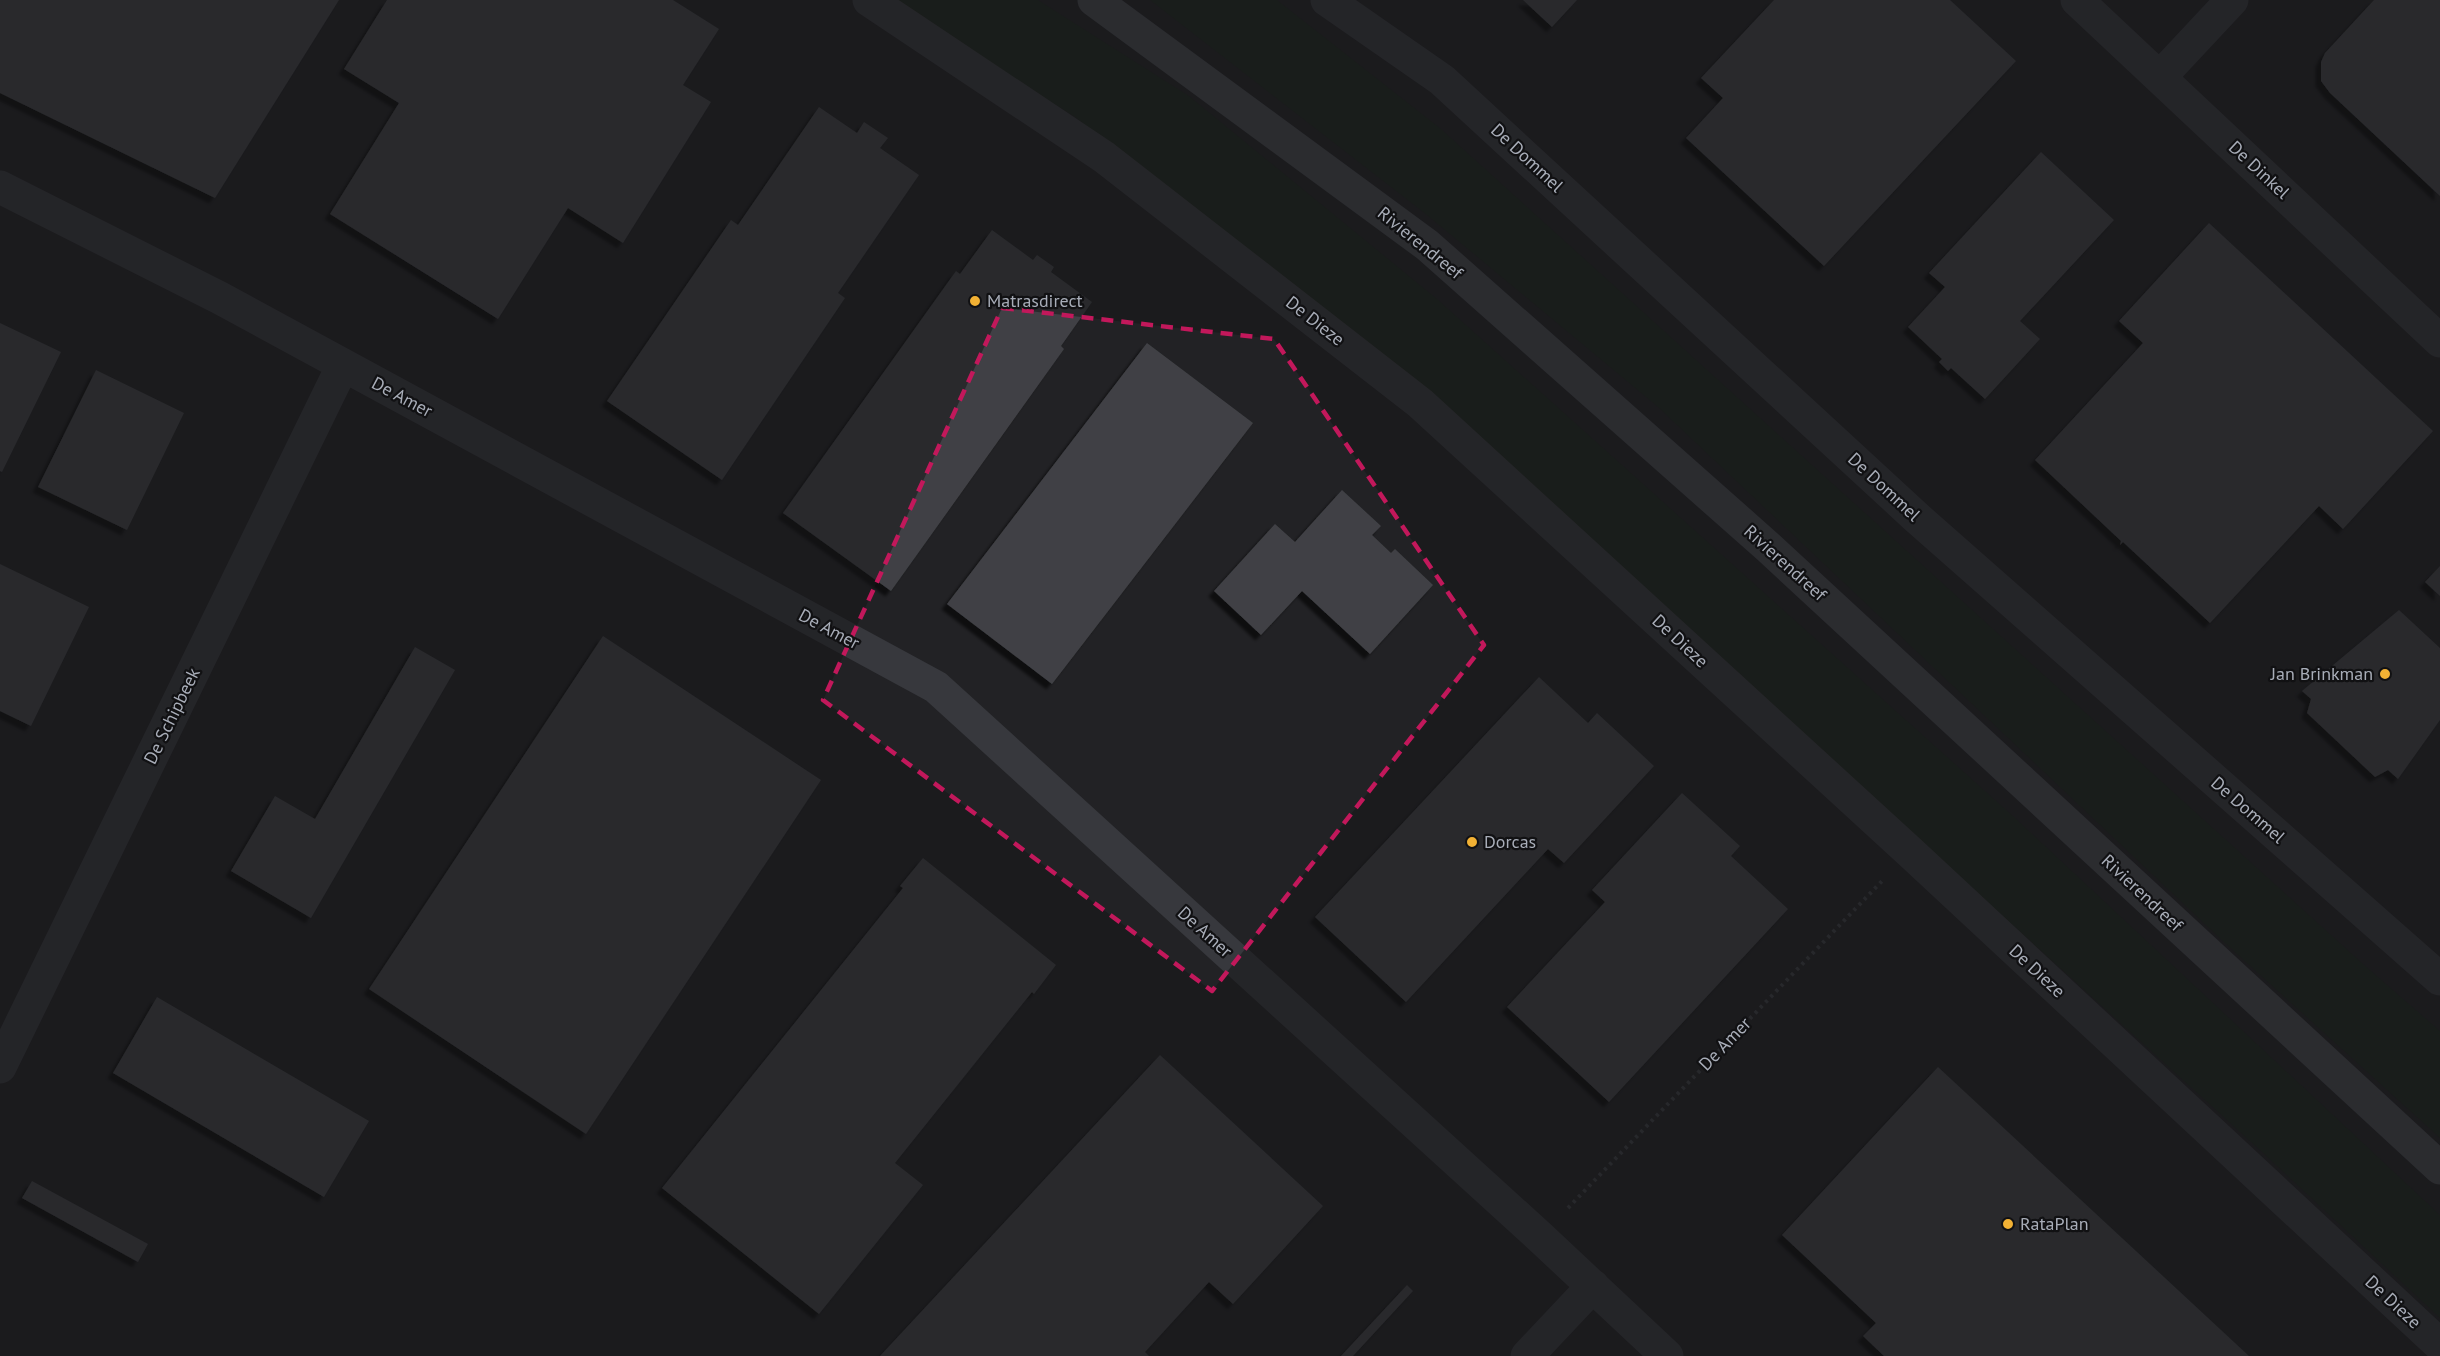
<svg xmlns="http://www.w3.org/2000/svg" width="2440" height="1356" viewBox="0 0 2440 1356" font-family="'PT Sans',sans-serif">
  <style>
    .built { fill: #222225 }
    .green { fill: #1e261f }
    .building { fill: #404145; filter: url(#shadow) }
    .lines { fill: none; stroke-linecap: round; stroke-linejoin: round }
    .path { stroke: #3d3f44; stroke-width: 4; stroke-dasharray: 3 4.5; stroke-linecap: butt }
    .minor { stroke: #37383d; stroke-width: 33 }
    .secondary { stroke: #45474d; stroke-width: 33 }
    .marked { fill: none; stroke: #c2185b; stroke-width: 4.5; stroke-dasharray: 12 8; stroke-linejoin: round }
    .poi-dot { fill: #f2b134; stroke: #111113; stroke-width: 2 }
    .labels { text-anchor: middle; stroke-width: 4.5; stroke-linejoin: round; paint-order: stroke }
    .street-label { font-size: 18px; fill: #a8adb8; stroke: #111113 }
    .poi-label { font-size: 18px; fill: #a8adb8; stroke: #111113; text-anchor: start }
  </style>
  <defs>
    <filter id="shadow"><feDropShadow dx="-5.5" dy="5.5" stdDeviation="1.5" flood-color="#0009"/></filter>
  </defs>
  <rect width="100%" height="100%" fill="#161618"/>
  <path class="built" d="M0,0H2440V1356H0Z"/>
  <path class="green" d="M890,0H1038L1189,96L1437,299L2014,817L2440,1215V1318L2262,1152L1506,463L1075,117Z
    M1150,0H1277L1441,129L2363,964L2440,1031V1138L2226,944L1658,407L1427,215Z"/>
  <path class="building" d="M0,0H339L215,198L0,93Z
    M387,0H673L719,29L683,85L711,102L623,243L568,208L498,319L330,214L399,103L344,69Z
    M1523,0H1577L1552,27Z
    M1774,0H1950L2016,61L1824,266L1686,138L1723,98L1701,78Z
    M2374,0H2440V196L2330,93L2321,81V62L2325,53Z
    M819,107L857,133L864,122L888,138L880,148L919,175L838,293L845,298L722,480L607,401L731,220L738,225Z
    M2041,152L2114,220L2020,321L2040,339L1985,399L1951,368L1948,371L1939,362L1942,359L1908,327L1945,287L1929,273Z
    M2209,223L2433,431L2343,529L2319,506L2210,623L2123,542L2120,545L2121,541L2035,460L2143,343L2119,321Z
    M992,230L1033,260L1037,255L1054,267L1051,272L1092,302L1061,346L1064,349L891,591L783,513L956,271L960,274Z
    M0,323L61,352L2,472L0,471Z
    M1147,343L1253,423L1052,684L947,604Z
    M96,370L184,413L127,530L38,487Z
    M1342,490L1381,526L1372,535L1391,553L1395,549L1433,585L1370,654L1302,591L1261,635L1214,591L1275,524L1295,542Z
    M0,564L89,607L31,726L0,711Z
    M2440,566V596L2425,582Z
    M2399,610L2440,648V720L2398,779L2388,770L2375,777L2307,713L2311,699L2302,691Z
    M603,636L821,780L586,1134L369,989Z
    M415,647L455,670L311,918L231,871L275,796L315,819Z
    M1539,677L1588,723L1597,713L1654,766L1564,863L1548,849L1406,1002L1315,917Z
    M1682,793L1740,846L1731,856L1788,909L1609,1102L1507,1007L1605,902L1592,890Z
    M923,858L1056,965L1034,994L1032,992L895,1163L923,1185L819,1314L662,1188L903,888L900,886Z
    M157,997L369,1121L324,1197L113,1073Z
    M1160,1055L1323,1206L1233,1304L1209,1282L1145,1352L1149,1356H880Z
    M1938,1067L2249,1356H1884L1863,1336L1876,1323L1782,1235Z
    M32,1181L148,1244L138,1262L22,1198Z
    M1407,1285L1413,1291L1353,1356H1341Z"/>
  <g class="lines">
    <path class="path" d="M1568,1208L1883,880"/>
    <path class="minor" d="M869,0L1104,157L1420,403L1910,852L2440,1345
      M1327,0L1442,80L1916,517L2440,979
      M2077,0L2440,341
      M2160,77L2232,0
      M0,187L220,298L936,687L1540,1237L1667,1356
      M0,1067L343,365
      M1527,1356L1593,1286"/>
    <path class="secondary" d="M1094,0L1427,245L1768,547L2440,1168"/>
  </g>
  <path d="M0 0H2440V1356H0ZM1002,308L1274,339L1484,645L1212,991L823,700Z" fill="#161618" fill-opacity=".55" fill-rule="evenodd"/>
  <path class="marked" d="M1002,308L1274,339L1484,645L1212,991L823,700Z"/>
  <g class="poi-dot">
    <circle cx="975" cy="301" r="6"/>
    <circle cx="2385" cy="674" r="6"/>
    <circle cx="1472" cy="842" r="6"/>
    <circle cx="2008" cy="1224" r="6"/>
  </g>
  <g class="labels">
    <g class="street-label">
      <text transform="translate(1527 158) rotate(43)" y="6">De Dommel</text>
      <text transform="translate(2259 170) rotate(43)" y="6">De Dinkel</text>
      <text transform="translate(1420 243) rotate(39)" y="6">Rivierendreef</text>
      <text transform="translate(1315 321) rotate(38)" y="6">De Dieze</text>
      <text transform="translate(402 397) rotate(28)" y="6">De Amer</text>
      <text transform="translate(1884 487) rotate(43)" y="6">De Dommel</text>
      <text transform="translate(1785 563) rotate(42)" y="6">Rivierendreef</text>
      <text transform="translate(829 629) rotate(28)" y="6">De Amer</text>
      <text transform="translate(1680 641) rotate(43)" y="6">De Dieze</text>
      <text transform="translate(172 716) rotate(-64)" y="6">De Schipbeek</text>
      <text transform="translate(2248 810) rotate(41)" y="6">De Dommel</text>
      <text transform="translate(2142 893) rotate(43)" y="6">Rivierendreef</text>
      <text transform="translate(1205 932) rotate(42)" y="6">De Amer</text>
      <text transform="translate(2037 971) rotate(43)" y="6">De Dieze</text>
      <text transform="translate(1725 1044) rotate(-46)" y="6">De Amer</text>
      <text transform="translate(2393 1302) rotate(43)" y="6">De Dieze</text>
    </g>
    <g class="poi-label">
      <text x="987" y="307">Matrasdirect</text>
      <text x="2373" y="680" text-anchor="end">Jan Brinkman</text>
      <text x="1484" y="848">Dorcas</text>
      <text x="2020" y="1230">RataPlan</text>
    </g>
  </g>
</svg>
